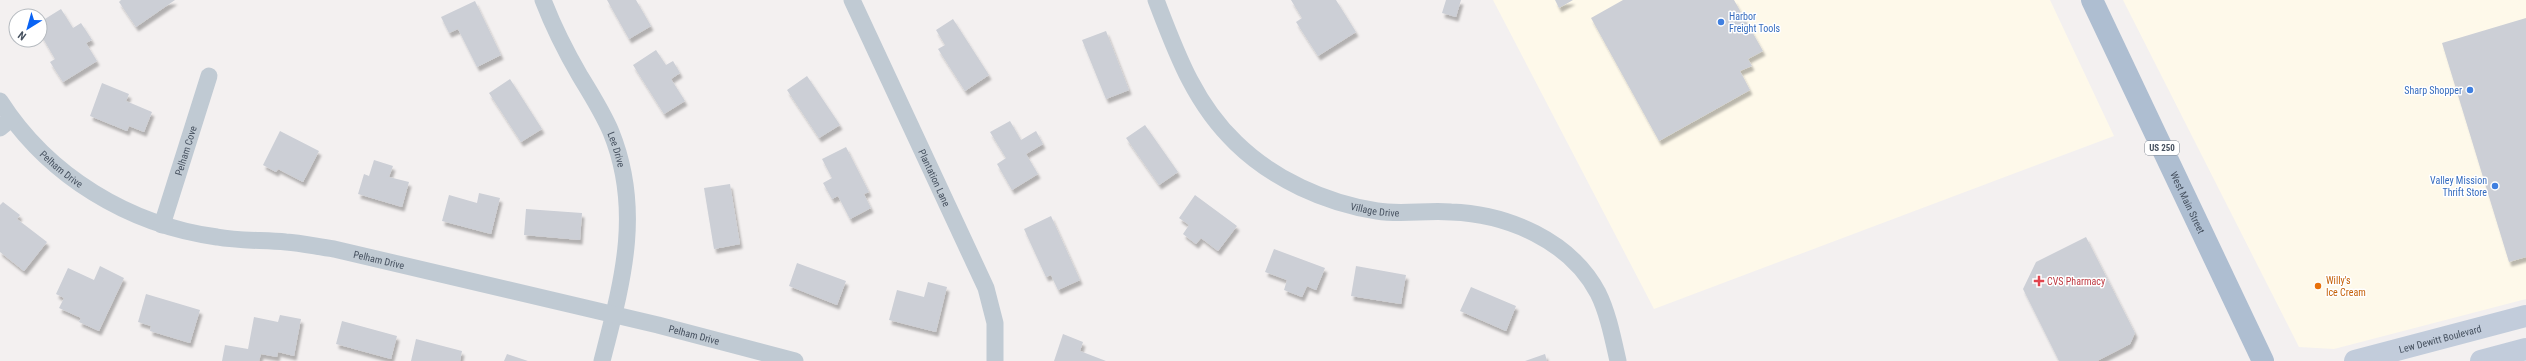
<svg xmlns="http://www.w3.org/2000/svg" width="2526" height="361" viewBox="0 0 2526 361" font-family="'Roboto Condensed',sans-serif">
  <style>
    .commercial { fill: #fef9ea }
    .building { fill: #cccfd6; filter: url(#shadow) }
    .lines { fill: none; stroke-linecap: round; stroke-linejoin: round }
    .street { stroke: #c0cad3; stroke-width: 17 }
    .secondary { stroke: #c2ccdb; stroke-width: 22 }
    .primary { stroke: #aebed1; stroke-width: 22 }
    .shop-dot { fill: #3f7fe0; stroke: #fff; stroke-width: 1.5 }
    .health-dot { fill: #e0444e; stroke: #fff; stroke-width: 1.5 }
    .food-dot { fill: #e8710a; stroke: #fff; stroke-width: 1.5 }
    .labels { text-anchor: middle; stroke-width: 3; stroke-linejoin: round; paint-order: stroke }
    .shield { fill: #fff; stroke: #7e8690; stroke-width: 1 }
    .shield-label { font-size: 9px; font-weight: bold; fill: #475260 }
    .shop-label { font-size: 10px; fill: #366cbe; stroke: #fff; text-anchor: end }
    .street-label { font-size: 10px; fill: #475260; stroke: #fff }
    .food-label { font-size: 10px; fill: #c56008; stroke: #fff; text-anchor: start }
    .health-label { font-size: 10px; fill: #be3a42; stroke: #fff; text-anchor: start }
  </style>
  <defs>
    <filter id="shadow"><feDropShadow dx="2.5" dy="4.5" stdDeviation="1" flood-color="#0004"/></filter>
  </defs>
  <rect width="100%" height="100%" fill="#f3f0f0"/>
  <path class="commercial" d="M1493,0H2050L2114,136L1654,309Z
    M2123,0H2526V299L2334,349L2299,347Z"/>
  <path class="building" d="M121,0H175L136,27L119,2Z
    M607,0H636L651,26L629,39Z
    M1291,0H1336L1356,32L1318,56L1296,22L1302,18Z
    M1446,0H1461L1456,17L1442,13Z
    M1555,0H1573L1559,8Z
    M1623,0H1734L1763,51L1748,59L1752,66L1740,71L1750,90L1659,141L1591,18Z
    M475,1L501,55L477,67L458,29L449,33L441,17Z
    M61,9L73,28L81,23L92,40L86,43L97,61L63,82L50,62L55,59L40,33V22Z
    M2526,18V257L2509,262L2442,43Z
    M953,19L989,75L965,91L938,49L945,45L936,30Z
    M1106,31L1129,90L1106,99L1082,40Z
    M656,50L666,65L673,61L680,73L671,79L685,101L664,114L633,65Z
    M807,76L840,125L819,138L787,90Z
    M510,79L542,129L521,142L489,93Z
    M102,83L129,94L126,101L152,112L144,132L129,126L127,131L90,116Z
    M1010,121L1021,140L1036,131L1043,144L1026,154L1038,174L1012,190L997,164L1006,158L990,132Z
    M1145,125L1178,172L1159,185L1126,138Z
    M280,131L319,151L303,182L278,169L276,172L263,165Z
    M846,147L869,192L864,194L871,208L850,219L838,196L832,199L823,183L832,178L822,159Z
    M374,160L393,166L389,177L409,182L402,207L358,194L364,174L369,176Z
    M730,184L740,244L714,249L704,188Z
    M479,193L500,198L491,234L442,221L449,195L477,203Z
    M1195,195L1237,226L1218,251L1201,238L1196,244L1183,234L1189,225L1179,218Z
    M3,202L20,215L17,219L47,242L24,271L0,252V205Z
    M526,209L582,213L580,240L524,235Z
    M1051,216L1080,280L1058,290L1051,275L1046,277L1024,229Z
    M2086,237L2135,333L2130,344L2097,361H2059L2023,289L2036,262Z
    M1274,249L1325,268L1316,290L1307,286L1302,297L1284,290L1287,280L1265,272Z
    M797,263L846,281L837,305L789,286Z
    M100,266L124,278L99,331L79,322L81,318L59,308L64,298L56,294L68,268L94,280Z
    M1356,266L1406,275L1401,304L1351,296Z
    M928,282L947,287L936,332L889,320L897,290L924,297Z
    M1471,287L1516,306L1506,331L1460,311Z
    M146,294L200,310L190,343L150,331L151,326L138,322Z
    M280,315L301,319L294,356L278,352L277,357L261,354L259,361H222L225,345L248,349L254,317L278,322Z
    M342,321L397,336L391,359L336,344Z
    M1063,334L1083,342L1080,351L1106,361H1054Z
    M416,339L462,351L460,361H411Z
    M507,354L528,361H504Z
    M1545,354L1547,361H1525Z"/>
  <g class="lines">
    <g class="street">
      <path id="s1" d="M543,0C553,26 566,52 580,76C591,94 603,113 611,132C643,211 622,283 602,361"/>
      <path id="s2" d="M852,0L986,288L995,323V361"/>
      <path id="s3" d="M1156,0C1176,52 1194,103 1236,143C1273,179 1325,203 1377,211C1401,215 1426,210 1451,212C1507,214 1570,240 1598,293C1608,313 1613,339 1618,361"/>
      <path id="s4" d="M0,101C48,176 129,225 217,237C239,241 263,240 286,242C302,243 318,247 334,249L658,325L795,361"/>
      <path d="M0,128L11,119"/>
      <path id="s5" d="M162,225L209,76"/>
    </g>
    <g class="secondary">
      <path id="s6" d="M2355,361L2526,316"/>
      <path d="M2481,361L2526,349"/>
    </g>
    <path class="primary" id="s7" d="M2092,0L2263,361"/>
  </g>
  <g class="shop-dot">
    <circle cx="1721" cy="22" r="4"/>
    <circle cx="2470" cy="90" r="4"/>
    <circle cx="2495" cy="186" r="4"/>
  </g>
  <path class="health-dot" d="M2037 275h4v4h4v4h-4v4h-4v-4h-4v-4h4z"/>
  <circle class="food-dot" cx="2318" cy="286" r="4"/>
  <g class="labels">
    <rect class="shield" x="2145" y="141" width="34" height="14" rx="3"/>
    <g class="shield-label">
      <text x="2162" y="151">US 250</text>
    </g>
    <g class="shop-label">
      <text x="1729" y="20" text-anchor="start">Harbor<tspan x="1729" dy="12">Freight Tools</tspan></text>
      <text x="2462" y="94">Sharp Shopper</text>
      <text x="2487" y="184">Valley Mission<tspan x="2487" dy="12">Thrift Store</tspan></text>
    </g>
    <g class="street-label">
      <text dy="4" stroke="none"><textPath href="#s5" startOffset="78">Pelham Cove</textPath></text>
      <text dy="4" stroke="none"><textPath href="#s1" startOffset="167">Lee Drive</textPath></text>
      <text dy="4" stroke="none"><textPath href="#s4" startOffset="92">Pelham Drive</textPath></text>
      <text dy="4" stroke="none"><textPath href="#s2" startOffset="196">Plantation Lane</textPath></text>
      <text dy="4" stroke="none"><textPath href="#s7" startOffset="224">West Main Street</textPath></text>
      <text dy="4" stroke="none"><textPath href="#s3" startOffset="322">Village Drive</textPath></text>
      <text dy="4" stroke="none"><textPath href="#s4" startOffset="428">Pelham Drive</textPath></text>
      <text dy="4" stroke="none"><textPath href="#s4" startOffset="752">Pelham Drive</textPath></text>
      <text dy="4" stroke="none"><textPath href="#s6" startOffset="88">Lew Dewitt Boulevard</textPath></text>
    </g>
    <g class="food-label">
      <text x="2326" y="284">Willy's<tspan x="2326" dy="12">Ice Cream</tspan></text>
    </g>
    <g class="health-label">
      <text x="2047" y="285">CVS Pharmacy</text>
    </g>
  </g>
  <g transform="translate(28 28) rotate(217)"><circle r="19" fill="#ffffff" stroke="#b5babf"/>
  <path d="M0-3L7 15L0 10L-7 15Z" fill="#0963f4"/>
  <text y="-6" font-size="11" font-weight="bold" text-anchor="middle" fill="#475260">N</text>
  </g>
</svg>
